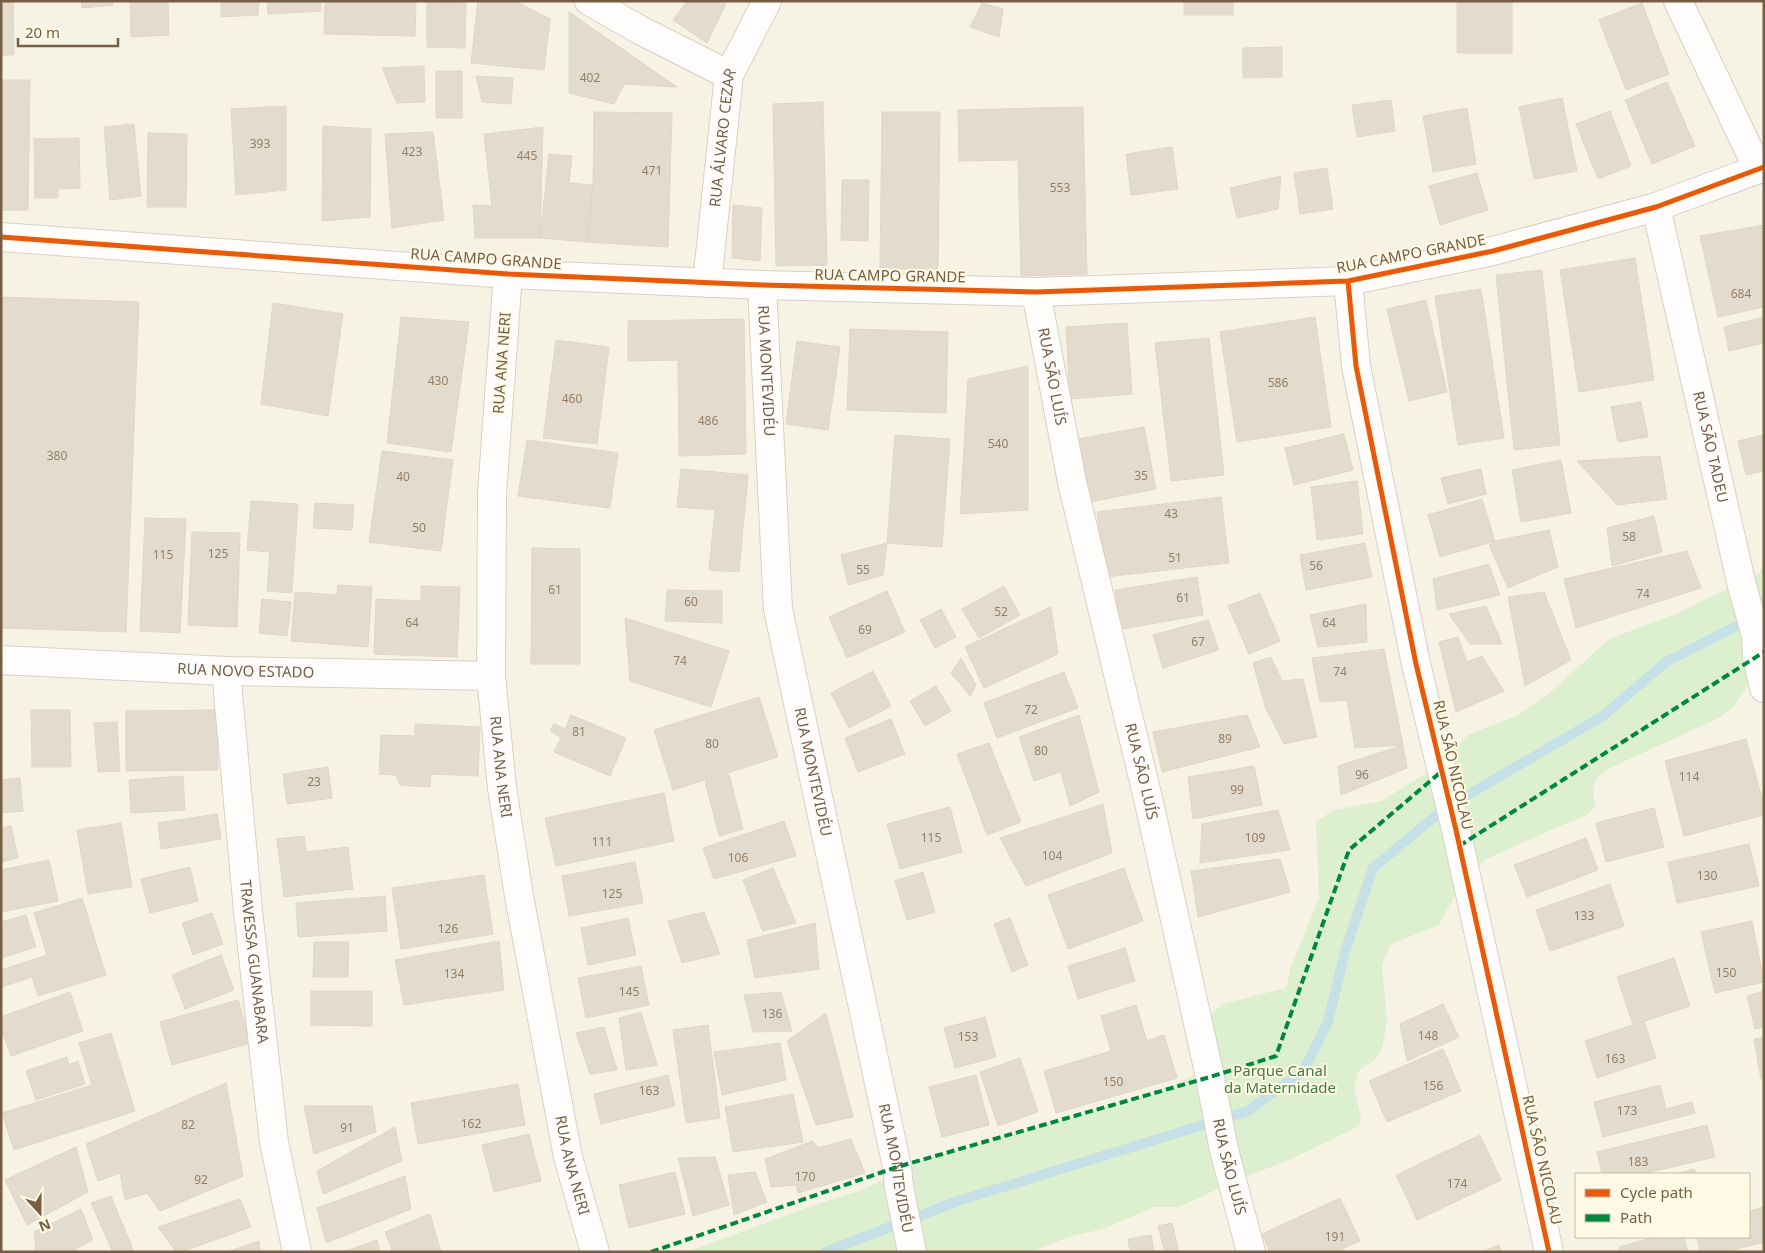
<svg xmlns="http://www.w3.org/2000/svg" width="1765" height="1253" viewBox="0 0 1765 1253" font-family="'Noto Sans',sans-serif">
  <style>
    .green { fill: #dcefce }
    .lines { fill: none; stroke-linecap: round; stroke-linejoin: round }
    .stream { stroke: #c6e0e8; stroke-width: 10 }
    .building { fill: #e3dbcd; stroke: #dfd6c7 }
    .minor-casing { stroke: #d8d0c3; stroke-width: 30 }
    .tertiary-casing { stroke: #d8d0c3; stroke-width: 30 }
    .minor { stroke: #fefdfb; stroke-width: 28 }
    .tertiary { stroke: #fefdfb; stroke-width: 28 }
    .quiet { stroke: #00873e; stroke-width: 4; stroke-dasharray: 8 4; stroke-linecap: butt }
    .cycleway-casing { stroke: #fff9e6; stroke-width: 8 }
    .cycleway { stroke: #e8590c; stroke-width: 5 }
    .labels { text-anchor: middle; stroke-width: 4; stroke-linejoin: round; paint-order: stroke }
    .number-label { font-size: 12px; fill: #937f68 }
    .street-label { font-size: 15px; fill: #765e44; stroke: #fff9e6 }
    .park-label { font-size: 15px; fill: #447d3b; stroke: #fff9e6 }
  </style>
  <rect width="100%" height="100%" fill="#f6f3e5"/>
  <path class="green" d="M1764,562V663L1751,675L1744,692L1734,706L1719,718L1612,767L1597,777L1593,793L1596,805L1586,816L1560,826L1484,860L1459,887L1439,925L1391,944L1382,965L1387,1021L1383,1045L1376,1059L1359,1070L1354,1089L1361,1118L1359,1126L1285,1162L1243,1177L1179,1207H1154L1103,1229L1071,1236L1030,1252H687L814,1205L862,1190L922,1160L1161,1091L1193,1076L1210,1053L1207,1027L1211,1014L1223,1004L1286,988L1291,967L1319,898L1316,822L1334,810L1382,801L1437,766L1469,734L1517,716L1552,691L1609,639L1673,615L1759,574Z"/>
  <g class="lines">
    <path class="stream" d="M825,1252L958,1201L1248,1111L1304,1070L1328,1022L1345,952L1373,868L1444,809L1603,716L1666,662L1764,612"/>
  </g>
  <path class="building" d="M1,1H13L14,55H1Z
    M81,1H112L113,5L82,8Z
    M130,1H168L169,35L131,37Z
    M221,1H259L258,15L221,17Z
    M267,1H321V11L268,14Z
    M325,1H416L415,36L324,34Z
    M478,1H515L550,19L544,70L471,63Z
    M687,1H716L726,4L707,43L673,20Z
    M1184,1H1233V15H1184Z
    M1457,1H1512V53H1457Z
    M427,2L466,3L465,48L427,47Z
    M982,3L1003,9L999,37L970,27Z
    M1642,3L1669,74L1626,90L1599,20Z
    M569,12L677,87L624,84L614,104L569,93Z
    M1282,47V77L1243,78V48Z
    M424,66L425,102L397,103L382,68Z
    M436,71H462V118H436Z
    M476,76L513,78L511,104L482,102Z
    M1,80H30L28,210H1Z
    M1667,82L1695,146L1652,164L1625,100Z
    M1562,98L1577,171L1534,179L1519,107Z
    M1391,100L1395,131L1357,137L1352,105Z
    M823,102L827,265L776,266L773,104Z
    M286,106V190L236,195L231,109Z
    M1083,107L1087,274L1021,276L1018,160L959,161L958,110Z
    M1467,108L1476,164L1433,172L1423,116Z
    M1610,111L1631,166L1598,179L1576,124Z
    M594,112L672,113L668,247L587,242L593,185Z
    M882,112H940L938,269H880Z
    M134,124L141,196L110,200L104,127Z
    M323,126L371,129L370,217L322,221Z
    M543,127L540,238H475L473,205L492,206L484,134Z
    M433,132L444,220L392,228L385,134Z
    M148,133L187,134L186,207H147Z
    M79,138L80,188L58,189V198H35L34,139Z
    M1172,147L1178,189L1131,195L1126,154Z
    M549,154L572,156L569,183L593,185L587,242L540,238Z
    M1327,168L1333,209L1300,214L1294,173Z
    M1477,173L1488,210L1440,225L1429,186Z
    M1281,176L1278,209L1237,218L1230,188Z
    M842,180H869L868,241L841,240Z
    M733,205L762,208L760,261L732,258Z
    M1764,225V307L1718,317L1700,236Z
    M1635,258L1654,380L1579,392L1560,270Z
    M1542,270L1560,445L1514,450L1496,275Z
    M1481,289L1504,438L1458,445L1435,296Z
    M1,297L139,302L126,632L1,628Z
    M1426,300L1447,392L1409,401L1387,309Z
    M273,303L343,314L328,416L261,404Z
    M401,317L469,322L451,452L387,443Z
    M1315,317L1331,427L1237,442L1220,332Z
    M1764,317V343L1729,351L1724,327Z
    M744,319L746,454L679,456L678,360L628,361V321Z
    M1127,323L1132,394L1070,399L1066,327Z
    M850,329L948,332L946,413L847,410Z
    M1209,338L1224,475L1171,481L1155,343Z
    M556,340L609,347L597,444L543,438Z
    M797,341L840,347L828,430L786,424Z
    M1028,366V510L960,514L968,379Z
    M1641,402L1648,437L1618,442L1611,407Z
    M1144,427L1156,489L1090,502L1078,439Z
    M1344,434L1353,470L1294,485L1285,448Z
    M895,435L950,439L942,547L887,543Z
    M1764,435V471L1746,475L1738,441Z
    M527,440L618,453L610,508L518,496Z
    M382,451L453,460L441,551L369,542Z
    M1660,456L1667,499L1617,505L1577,461Z
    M1561,460L1571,513L1521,522L1512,470Z
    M681,469L748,475L739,572L709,570L715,510L677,507Z
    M1481,469L1486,494L1448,504L1441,478Z
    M1357,481L1363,534L1317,540L1311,487Z
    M1221,497L1229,563L1105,577L1097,512Z
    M1482,499L1495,541L1440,557L1428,515Z
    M251,501L298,504L292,593L267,591L270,552L247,550Z
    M315,503L354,505L352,530L313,528Z
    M1654,516L1662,552L1612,566L1607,528Z
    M145,518L186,519L180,633L140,631Z
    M1549,530L1558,567L1508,588L1489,545L1495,541Z
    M192,532L240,533L237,627L188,625Z
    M887,543L883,575L848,585L841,555Z
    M1365,543L1372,577L1306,590L1300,555Z
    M532,548L580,549V664H531Z
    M1687,551L1701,588L1576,628L1564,579Z
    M1489,564L1500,595L1437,610L1433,579Z
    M1197,577L1203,615L1121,629L1115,590Z
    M338,585L372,587L368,647L291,641L295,592L337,595Z
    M421,586L460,587L457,657L374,654L376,599L421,601Z
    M1004,586L1020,615L979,638L962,609Z
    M667,590L722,591V623L665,621Z
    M887,591L905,632L847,658L829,617Z
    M1544,592L1571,660L1525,686L1508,597Z
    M1260,593L1280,641L1249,654L1228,606Z
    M262,599L291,602L287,636L259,633Z
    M1366,604L1367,642L1318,647L1310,615Z
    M1486,606L1502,644H1470L1449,614Z
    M1051,607L1058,654L984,688L965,647Z
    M941,609L956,637L935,648L920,620Z
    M625,618L729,651L711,707L630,681Z
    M1208,620L1219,650L1163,668L1153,635Z
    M1458,637L1467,662L1482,656L1504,691L1456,712L1439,642Z
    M1384,649L1403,745L1355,748L1347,700L1320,702L1312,658Z
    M1271,657L1282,681L1303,679L1317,737L1284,744L1266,709L1253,663Z
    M961,658L976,685L970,696L951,673Z
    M873,671L891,706L849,728L831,693Z
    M1064,672L1078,708L997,738L984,703Z
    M936,686L951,711L925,726L910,701Z
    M759,697L778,757L673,790L654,730Z
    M31,710H70L71,767H32Z
    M217,710L218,770L126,771V711Z
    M571,715L626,738L610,776L554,752L561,738L550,730L554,724L565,729Z
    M1079,715L1099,792L1070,806L1061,772L1034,781L1019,737Z
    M1247,715L1260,747L1162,772L1153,732Z
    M891,719L905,754L858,772L845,738Z
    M117,722L120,771L98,772L94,723Z
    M415,724L480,727L478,776L431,774L430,787L400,785L396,775L379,774L381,735L415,736Z
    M1746,739L1764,806V815L1684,836L1665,761Z
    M989,743L1021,822L987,835L957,754Z
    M1403,745L1407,768L1341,795L1338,766Z
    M1254,766L1262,805L1193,819L1188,777Z
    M328,767L332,798L287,804L283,774Z
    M729,774L743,829L719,836L705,781Z
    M183,776L185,810L131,813L129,780Z
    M20,778L23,811L1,813V780Z
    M664,793L674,841L556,866L545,818Z
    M1103,804L1112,853L1026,886L1000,838Z
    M950,807L962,852L900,869L887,824Z
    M1654,808L1664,847L1606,862L1596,823Z
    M1278,810L1290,850L1200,863L1202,824Z
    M217,814L221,839L161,849L158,823Z
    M784,821L796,856L714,879L703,848Z
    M121,823L132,887L88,894L77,830Z
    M11,826L18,858L1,862V828Z
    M304,836L306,852L348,847L353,889L284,897L277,839Z
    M1586,838L1598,870L1527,897L1514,865Z
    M1749,844L1759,886L1677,903L1668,862Z
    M1280,859L1290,892L1198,917L1191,871Z
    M49,860L58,901L1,912V870Z
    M635,862L643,903L569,916L562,876Z
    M190,867L198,901L150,913L141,879Z
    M773,868L796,923L763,931L743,880Z
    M1124,868L1143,921L1068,949L1048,895Z
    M923,872L935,912L907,920L895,881Z
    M484,875L493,934L401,949L392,888Z
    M1610,884L1624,926L1550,951L1536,910Z
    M385,896L387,931L298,937L296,903Z
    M82,898L106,975L38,996L32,977L1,987V970L47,955L34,913Z
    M704,912L720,954L682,963L668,921Z
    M212,913L223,944L193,955L182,923Z
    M26,915L36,947L1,958V922Z
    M628,918L636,955L588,965L581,928Z
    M1010,918L1028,965L1012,972L994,924Z
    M1752,921L1764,982L1715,993L1701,932Z
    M815,923L819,969L755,978L747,940Z
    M499,941L504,990L404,1005L395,960Z
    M314,942H349L348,977H313Z
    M1125,948L1135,981L1078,999L1068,966Z
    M221,955L234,990L185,1009L172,975Z
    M1674,958L1690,1006L1633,1025L1617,977Z
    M641,966L649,1005L586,1018L578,978Z
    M311,991H372V1026L311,1025Z
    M1764,991V1027L1755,1029L1747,996Z
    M70,992L83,1031L11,1056L1,1028V1017Z
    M781,992L792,1031L753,1032L744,995Z
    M238,1000L251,1043L172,1065L160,1022Z
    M1443,1004L1459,1037L1407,1061L1400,1024Z
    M1136,1005L1147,1041L1164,1035L1177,1078L1056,1113L1044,1071L1111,1051L1101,1016Z
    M641,1012L657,1065L626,1070L619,1018Z
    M826,1013L853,1117L816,1125L787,1041Z
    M985,1017L996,1057L955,1068L944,1028Z
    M1644,1021L1656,1058L1597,1078L1585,1041Z
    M708,1025L720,1118L686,1123L673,1030Z
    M604,1027L617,1070L590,1074L576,1033Z
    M111,1033L135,1111L14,1150L2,1113L92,1085L79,1043Z
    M1764,1037V1079H1761L1754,1039Z
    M780,1043L786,1080L722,1095L714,1052Z
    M1443,1049L1461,1091L1387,1122L1369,1081Z
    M67,1057L69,1065L78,1061L85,1084L36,1100L26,1071Z
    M1020,1058L1038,1112L998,1126L980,1072Z
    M668,1075L675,1106L601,1124L594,1094Z
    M976,1075L989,1125L942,1137L929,1087Z
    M226,1083L243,1176L160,1211L147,1193L125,1200L120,1173L98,1181L86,1144Z
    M518,1084L525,1125L418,1144L411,1103Z
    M1660,1085L1666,1109L1692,1102L1695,1113L1603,1137L1594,1102Z
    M793,1094L803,1142L733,1152L725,1107Z
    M304,1106H372L376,1132L314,1154Z
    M1707,1125L1715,1157L1642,1174H1602L1597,1152Z
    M395,1127L402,1161L323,1194L317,1171Z
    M529,1134L541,1181L494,1192L482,1145Z
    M1480,1135L1501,1180L1417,1220L1396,1175Z
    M851,1139L865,1173L798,1193L796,1185L771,1187L765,1159L813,1141L818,1148Z
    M76,1147L88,1192L27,1225L5,1180Z
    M715,1157L729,1205L693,1216L678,1158Z
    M1694,1169L1696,1174H1676Z
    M675,1172L685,1214L629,1228L619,1185Z
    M755,1172L767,1202L734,1215L728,1175Z
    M405,1176L411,1209L326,1243L317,1208Z
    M111,1196L134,1252H113L91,1203Z
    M1340,1198L1360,1241L1336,1252H1270L1262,1234Z
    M240,1199L251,1227L181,1252H176L158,1227Z
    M1764,1207V1242L1725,1252H1700L1697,1237H1749V1211Z
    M81,1209L93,1240L70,1252H36L34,1232Z
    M430,1214L441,1252H393L385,1232Z
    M1172,1223L1179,1252H1165L1158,1226Z
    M1151,1235L1154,1252H1130L1128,1239Z
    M1654,1237H1684L1688,1252H1621L1619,1247Z
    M377,1240L380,1252H343Z
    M259,1241L260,1252H227Z
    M1499,1245L1501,1252H1482Z"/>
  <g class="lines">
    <g class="minor-casing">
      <g id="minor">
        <path d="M589,1L640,30L729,75"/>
        <path d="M1678,1L1758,169"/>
        <path id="s1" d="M1656,207L1742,586L1756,636L1757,657L1764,688"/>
        <path id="s2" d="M508,274L492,494L491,676L502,788L519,896L568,1157L595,1252"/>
        <path d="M1348,281L1356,366L1416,664L1456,830L1549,1252"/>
        <path id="s3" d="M707,283L729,75L767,1"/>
        <path id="s4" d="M762,285L778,609L897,1167L899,1187L912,1252"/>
        <path id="s5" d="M1036,292L1072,482L1150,807L1210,1077L1224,1150L1251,1252"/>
        <path id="s6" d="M1,660L226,671L491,676"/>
        <path id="s7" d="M226,671L248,911L274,1142L297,1252"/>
      </g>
    </g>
    <g class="tertiary-casing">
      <path id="tertiary" d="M1,237L508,274L762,285L1036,292L1348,281L1493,251L1656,207L1764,167"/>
    </g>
    <use href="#minor" class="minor"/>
    <use href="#tertiary" class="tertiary"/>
    <path class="quiet" d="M1459,846L1764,652
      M651,1252L897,1167L1210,1077L1276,1056L1349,850L1442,771"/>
    <g class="cycleway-casing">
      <path id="cycleway" d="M1,237L508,274L762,285L1036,292L1348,281L1493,251L1656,207L1764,167
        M1348,281L1356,366L1416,664L1456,830L1549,1252"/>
    </g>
    <use href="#cycleway" class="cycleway"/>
  </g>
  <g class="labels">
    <g class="number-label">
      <text x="590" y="82">402</text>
      <text x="260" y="148">393</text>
      <text x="412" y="156">423</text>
      <text x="527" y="160">445</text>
      <text x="652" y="175">471</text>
      <text x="1060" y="192">553</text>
      <text x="1741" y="298">684</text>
      <text x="438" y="385">430</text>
      <text x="1278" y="387">586</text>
      <text x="572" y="403">460</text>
      <text x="708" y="425">486</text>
      <text x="998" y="448">540</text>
      <text x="57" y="460">380</text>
      <text x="1141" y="480">35</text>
      <text x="403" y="481">40</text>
      <text x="1171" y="518">43</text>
      <text x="419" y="532">50</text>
      <text x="1629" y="541">58</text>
      <text x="218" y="558">125</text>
      <text x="163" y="559">115</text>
      <text x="1175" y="562">51</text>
      <text x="1316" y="570">56</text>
      <text x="863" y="574">55</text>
      <text x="555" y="594">61</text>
      <text x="1643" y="598">74</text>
      <text x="1183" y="602">61</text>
      <text x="691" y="606">60</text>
      <text x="1001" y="616">52</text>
      <text x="412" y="627">64</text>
      <text x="1329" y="627">64</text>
      <text x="865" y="634">69</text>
      <text x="1198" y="646">67</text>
      <text x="680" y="665">74</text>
      <text x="1340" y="676">74</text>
      <text x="1031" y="714">72</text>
      <text x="579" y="736">81</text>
      <text x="1225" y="743">89</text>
      <text x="712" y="748">80</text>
      <text x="1041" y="755">80</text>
      <text x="1362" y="779">96</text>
      <text x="1689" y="781">114</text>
      <text x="314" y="786">23</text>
      <text x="1237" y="794">99</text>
      <text x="931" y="842">115</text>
      <text x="1255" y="842">109</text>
      <text x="602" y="846">111</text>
      <text x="1052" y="860">104</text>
      <text x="738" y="862">106</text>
      <text x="1707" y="880">130</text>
      <text x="612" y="898">125</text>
      <text x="1584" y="920">133</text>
      <text x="448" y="933">126</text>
      <text x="1726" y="977">150</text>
      <text x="454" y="978">134</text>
      <text x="629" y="996">145</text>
      <text x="772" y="1018">136</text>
      <text x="1428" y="1040">148</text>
      <text x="968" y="1041">153</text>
      <text x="1615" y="1063">163</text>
      <text x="1113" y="1086">150</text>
      <text x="1433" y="1090">156</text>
      <text x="649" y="1095">163</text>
      <text x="1627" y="1115">173</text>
      <text x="471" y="1128">162</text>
      <text x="188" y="1129">82</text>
      <text x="347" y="1132">91</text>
      <text x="1638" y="1166">183</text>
      <text x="805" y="1181">170</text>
      <text x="201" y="1184">92</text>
      <text x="1457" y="1188">174</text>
      <text x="1335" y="1241">191</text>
    </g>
    <g class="street-label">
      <text dy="5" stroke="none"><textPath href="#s3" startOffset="146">RUA ÁLVARO CEZAR</textPath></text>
      <text transform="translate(1411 254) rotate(-11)" y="5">RUA CAMPO GRANDE</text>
      <text transform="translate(486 259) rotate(4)" y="5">RUA CAMPO GRANDE</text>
      <text transform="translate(890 276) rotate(1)" y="5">RUA CAMPO GRANDE</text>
      <text transform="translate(502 363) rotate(-86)" y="5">RUA ANA NERI</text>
      <text dy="5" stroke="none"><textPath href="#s4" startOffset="86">RUA MONTEVIDÉU</textPath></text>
      <text dy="5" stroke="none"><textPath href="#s5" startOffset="86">RUA SÃO LUÍS</textPath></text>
      <text dy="5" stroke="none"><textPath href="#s1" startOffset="246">RUA SÃO TADEU</textPath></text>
      <text dy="5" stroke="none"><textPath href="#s6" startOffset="245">RUA NOVO ESTADO</textPath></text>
      <text transform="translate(1453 765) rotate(77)" y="5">RUA SÃO NICOLAU</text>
      <text dy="5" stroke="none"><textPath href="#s2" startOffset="494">RUA ANA NERI</textPath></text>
      <text dy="5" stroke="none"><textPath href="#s4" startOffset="491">RUA MONTEVIDÉU</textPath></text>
      <text dy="5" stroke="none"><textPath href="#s5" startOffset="491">RUA SÃO LUÍS</textPath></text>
      <text dy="5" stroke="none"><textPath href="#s7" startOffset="292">TRAVESSA GUANABARA</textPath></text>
      <text transform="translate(1542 1160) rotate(77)" y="5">RUA SÃO NICOLAU</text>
      <text dy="5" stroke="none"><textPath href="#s2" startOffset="899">RUA ANA NERI</textPath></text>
      <text dy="5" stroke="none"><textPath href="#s5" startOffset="896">RUA SÃO LUÍS</textPath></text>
      <text dy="5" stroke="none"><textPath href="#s4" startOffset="896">RUA MONTEVIDÉU</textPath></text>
    </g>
    <g class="park-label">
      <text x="1280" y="1076">Parque Canal<tspan x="1280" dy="17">da Maternidade</tspan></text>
    </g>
  </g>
  <rect width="1765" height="1253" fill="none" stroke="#765e44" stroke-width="5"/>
  <rect x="1575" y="1173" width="175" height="65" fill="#fff9e6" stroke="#c8bba5"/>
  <rect x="1585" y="1189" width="25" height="8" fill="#e8590c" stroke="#c8bba5"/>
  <text x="1620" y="1198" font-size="15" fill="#765e44">Cycle path</text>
  <rect x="1585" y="1214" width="25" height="8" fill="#00873e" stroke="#c8bba5"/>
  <text x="1620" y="1223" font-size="15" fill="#765e44">Path</text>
  <g transform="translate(40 1213) rotate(159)" stroke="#fff9e6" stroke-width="4" paint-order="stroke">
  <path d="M0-4L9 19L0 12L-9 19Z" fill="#765e44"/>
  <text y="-8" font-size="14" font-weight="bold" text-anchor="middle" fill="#765e44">N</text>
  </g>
  <path d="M18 38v8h100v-8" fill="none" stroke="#765e44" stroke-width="2.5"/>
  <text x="25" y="38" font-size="15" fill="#765e44" stroke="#fff9e6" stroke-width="4" paint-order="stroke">20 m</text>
</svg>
